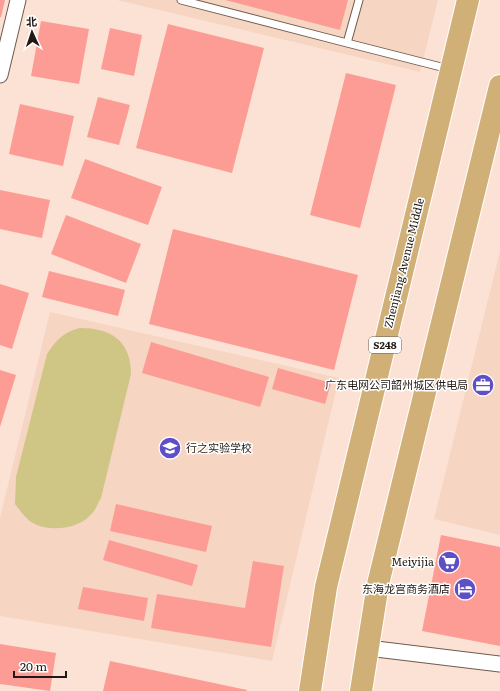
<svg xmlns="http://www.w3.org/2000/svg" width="500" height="691" viewBox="0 0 500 691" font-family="Literata,'Noto Sans SC',serif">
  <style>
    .built { fill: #f7d5c3 }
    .grass { fill: #cfc584 }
    .building { fill: #fc9c94 }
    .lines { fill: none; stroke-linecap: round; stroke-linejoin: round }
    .service-casing { stroke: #705a4e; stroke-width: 9 }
    .minor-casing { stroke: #705a4e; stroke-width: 17 }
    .primary-casing { stroke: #fff; stroke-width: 24 }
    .service { stroke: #fff; stroke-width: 7 }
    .minor { stroke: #fff; stroke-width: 15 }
    .primary { stroke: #d0b077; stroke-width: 22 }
    .labels { text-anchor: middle; stroke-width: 3; stroke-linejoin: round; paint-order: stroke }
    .shield { fill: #fff; stroke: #645e5a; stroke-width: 1 }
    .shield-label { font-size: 10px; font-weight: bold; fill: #221914 }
    .street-label { font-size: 11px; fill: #221914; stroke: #fff }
    .poi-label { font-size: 11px; fill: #221914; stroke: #fff; text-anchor: end }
  </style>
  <rect width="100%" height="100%" fill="#fce2d4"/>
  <path class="built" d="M117,0H438L420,72Z
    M500,251V535L434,519Z
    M50,312L339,378L272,661L0,616V518Z"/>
  <path class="grass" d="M80,328C111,328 131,341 131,374L101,498C98,502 97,507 94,511C82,528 55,532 37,525C27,521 21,512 15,504L16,477L47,354C55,341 65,331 80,328Z"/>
  <path class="building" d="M0,0H5L1,17H0Z
    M225,0H348L340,30Z
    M41,21L89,29L79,84L31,76Z
    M168,24L264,48L232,173L136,148Z
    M110,28L142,35L134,76L101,69Z
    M346,73L396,85L360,228L310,215Z
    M98,97L130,105L119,145L87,137Z
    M20,104L74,116L63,166L9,154Z
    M85,159L162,187L148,225L71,198Z
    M0,190L50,200L42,238L0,229Z
    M66,215L141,244L126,283L51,254Z
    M173,229L358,275L334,370L149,324Z
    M49,271L125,290L118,316L42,297Z
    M0,284L29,293L12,349L0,345Z
    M151,342L269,377L260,407L142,373Z
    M278,368L331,383L325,404L272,389Z
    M0,370L16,375L0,427Z
    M116,504L212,526L206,552L110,531Z
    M441,535L500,547V646L422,631Z
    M109,540L198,565L192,586L103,560Z
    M253,561L284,566L271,647L151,628L157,594L245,608Z
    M83,587L148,598L144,621L78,609Z
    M0,644L56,653L50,691L0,684Z
    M110,661L247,690V691H103Z"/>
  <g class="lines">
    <g class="service-casing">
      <path id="service" d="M181,0L347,43L359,0
        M347,43L449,69"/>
    </g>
    <g class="minor-casing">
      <path id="minor" d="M0,75L18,0
        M368,648L500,664"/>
    </g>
    <g class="primary-casing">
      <path id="primary" d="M310,691L326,587L468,0
        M361,691L378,584L500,86"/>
    </g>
    <use href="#service" class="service"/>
    <use href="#minor" class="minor"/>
    <use href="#primary" class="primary"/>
  </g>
  <defs>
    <g id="office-disc" transform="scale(1.15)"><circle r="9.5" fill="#5e4fc7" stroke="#fff"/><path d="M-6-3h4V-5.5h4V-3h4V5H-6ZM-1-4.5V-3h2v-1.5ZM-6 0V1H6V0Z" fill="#fff"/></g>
    <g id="school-disc" transform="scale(1.15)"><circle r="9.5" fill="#5e4fc7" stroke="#fff"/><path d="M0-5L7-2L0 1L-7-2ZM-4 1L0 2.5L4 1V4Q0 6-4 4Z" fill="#fff"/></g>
    <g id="supermarket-disc" transform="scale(1.15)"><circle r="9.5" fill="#5e4fc7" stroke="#fff"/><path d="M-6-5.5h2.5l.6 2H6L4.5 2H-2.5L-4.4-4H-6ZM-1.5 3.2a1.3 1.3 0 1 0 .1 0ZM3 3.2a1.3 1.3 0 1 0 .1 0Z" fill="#fff"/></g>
    <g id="hotel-disc" transform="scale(1.15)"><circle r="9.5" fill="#5e4fc7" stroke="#fff"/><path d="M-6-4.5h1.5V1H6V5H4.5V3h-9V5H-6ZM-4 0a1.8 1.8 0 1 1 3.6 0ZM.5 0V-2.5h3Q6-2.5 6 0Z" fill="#fff"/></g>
  </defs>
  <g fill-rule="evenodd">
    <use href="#office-disc" x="483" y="385"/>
    <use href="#school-disc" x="170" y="448"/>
    <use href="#supermarket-disc" x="449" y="562"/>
    <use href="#hotel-disc" x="465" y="589"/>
  </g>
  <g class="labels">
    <rect class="shield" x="369" y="337" width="32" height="16" rx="3"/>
    <g class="shield-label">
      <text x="385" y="349">S248</text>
    </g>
    <g class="street-label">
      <text transform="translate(404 263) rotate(-76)" y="4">Zhenjiang Avenue Middle</text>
    </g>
    <g class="poi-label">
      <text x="468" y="389">广东电网公司韶州城区供电局</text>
      <text x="186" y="452" text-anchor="start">行之实验学校</text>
      <text x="434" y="566">Meiyijia</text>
      <text x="450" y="593">东海龙宫商务酒店</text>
    </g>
  </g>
  <g transform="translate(32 32) rotate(357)" stroke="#ffffff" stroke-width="3" paint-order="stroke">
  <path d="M0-3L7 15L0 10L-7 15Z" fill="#221914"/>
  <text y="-6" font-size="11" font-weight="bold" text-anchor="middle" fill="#221914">北</text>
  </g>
  <path d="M14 671v6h52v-6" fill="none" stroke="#221914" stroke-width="2"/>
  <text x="20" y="671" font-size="12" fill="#221914" stroke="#ffffff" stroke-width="3" paint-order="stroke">20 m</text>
</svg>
